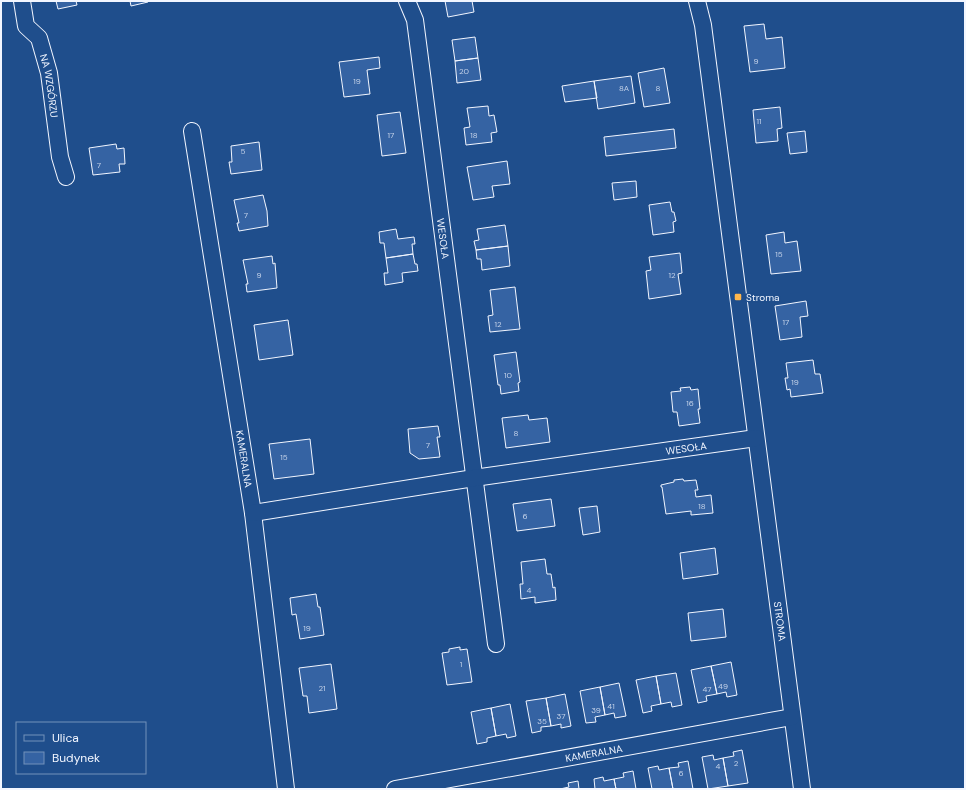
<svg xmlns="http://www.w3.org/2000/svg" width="966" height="790" viewBox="0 0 966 790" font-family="'DM Sans',sans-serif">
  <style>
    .building { fill: #3563a3; stroke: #f2f6ff }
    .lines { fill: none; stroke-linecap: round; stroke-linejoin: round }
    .minor-casing { stroke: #f2f6ff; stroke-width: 18 }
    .minor { stroke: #1f4e8c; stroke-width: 16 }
    .poi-dot { fill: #ffb74d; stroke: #1f4e8c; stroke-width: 1.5 }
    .labels { text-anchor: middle; stroke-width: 3; stroke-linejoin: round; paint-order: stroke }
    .number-label { font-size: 8px; fill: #c3d1e8 }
    .street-label { font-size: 10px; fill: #f2f6ff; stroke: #1f4e8c }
    .poi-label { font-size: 10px; fill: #f2f6ff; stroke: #1f4e8c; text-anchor: start }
  </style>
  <rect width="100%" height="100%" fill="#1f4e8c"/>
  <path class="building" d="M56,1H76L77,5L58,9Z
    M130,1H148V2L131,6Z
    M445,1H472L474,12L448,17Z
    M764,24L766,39L782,37L785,68L750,72L744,26Z
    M475,37L478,58L455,61L452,40Z
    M379,57L380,68L367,70L370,94L344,97L339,62Z
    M478,58L481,80L457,83L455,61Z
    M664,68L670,103L644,107L638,73Z
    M631,76L635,103L598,109L594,81Z
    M594,81L597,98L565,102L562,86Z
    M488,106L489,116L494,115L497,132L491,133L492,142L466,145L464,128L470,127L467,108Z
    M780,107L782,128L777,129L778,141L756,143L753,110Z
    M400,112L406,153L382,156L377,115Z
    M674,129L676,148L606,156L604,137Z
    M805,131L807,152L790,154L787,133Z
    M259,142L262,170L231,174L229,162H232L231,146Z
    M116,144L117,149L124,148L125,164H119L120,172L93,175L89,148Z
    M507,161L510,184L492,186L494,197L473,200L467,167Z
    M636,181L637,197L614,200L612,183Z
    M263,195L267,211L268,226L239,231L237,223H239L234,200Z
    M670,202L672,212H674L676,221L673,222L674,232L653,235L649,205Z
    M505,225L508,246L476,250L474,241L479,240L477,229Z
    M396,229L398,239L414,237L415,244H412L413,254L386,258L384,243H380L379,232Z
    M784,232L785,243L797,241L801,271L771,274L766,235Z
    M508,246L510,266L482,270L481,259H477L476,250Z
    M680,253L682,273L678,274L681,294L649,299L646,271L651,270L649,257Z
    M413,254L415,264H417L418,271L402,273L403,282L385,285L384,273H388L386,258Z
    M272,256L273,264L275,263L277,288L247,292L246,284H248L243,260Z
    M515,287L520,329L490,332L488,316L493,315L490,290Z
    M806,301L808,316L800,317L802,337L780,340L775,306Z
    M288,320L293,355L259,360L254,325Z
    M516,352L520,382L518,383L519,391L501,394L500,385H498L494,355Z
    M813,360L815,374H820L823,393L791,397L790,389L787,390L785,378H788L786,363Z
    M690,387L691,390L698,389L700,409H698L700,423L679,426L677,412H673L671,392L681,391L680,388Z
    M528,415L529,420L547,418L550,442L506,448L502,418Z
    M438,426L440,437H437L440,457L419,459L410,453L408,429Z
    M310,439L314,474L274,479L269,444Z
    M683,479L684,481L696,480L698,490H695L696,497L711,495L713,513L691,515V511L666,514L662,487H661V485L674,482V480Z
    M551,499L555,526L517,531L513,504Z
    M597,506L600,532L583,535L579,508Z
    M715,548L718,574L683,579L680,553Z
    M545,559L547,574H551L553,588L555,587L556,600L535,603V597L521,599L520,584H523L521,562Z
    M316,594L318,607H320L324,635L300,639L296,614L292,615L290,598Z
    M723,609L726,637L691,641L688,613Z
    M460,647V650L467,649L472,682L447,685L442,653L449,652V649Z
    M731,662L737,695L727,697L726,692L717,694L711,666Z
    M331,664L337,709L309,713L307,696H303L299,668Z
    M711,666L717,694L706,696L707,701L698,703L691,670Z
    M676,673L682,705L672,707L671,702L661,704L656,676Z
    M656,676L661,704L651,706L652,711L643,713L636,680Z
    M619,683L626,716L615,718L614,713L605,715L600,687Z
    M600,687L605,715L595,717L596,722L586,723L580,691Z
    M565,694L571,726L561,728V724L551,726L546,698Z
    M546,698L551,726L541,727V731L532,733L526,701Z
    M510,704L516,736L507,738L506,734L496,736L491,708Z
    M491,708L496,736L487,738V742L477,744L471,712Z
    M742,750L748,783L728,786L723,758L734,756L733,752Z
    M713,755L714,760L723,758L728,786L708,789L702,757Z
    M688,761L693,789H673L669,768L679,767L678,763Z
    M658,766L659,770L669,768L673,789H652L648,768Z
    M633,771L636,789H616L614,779L624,777L623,773Z
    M603,777L604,781L614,779L616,789H595L594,779Z
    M578,781L579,789H560L569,787L568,783Z"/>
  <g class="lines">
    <g class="minor-casing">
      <g id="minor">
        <path id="s1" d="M22,1L26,26L39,38L49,73L60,157L66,177"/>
        <path id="s2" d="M407,1L415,20L496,644"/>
        <path id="s3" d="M697,1L703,25L802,789"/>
        <path id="s4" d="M192,131L253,513L286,789"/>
        <path id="s5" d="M253,513L474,478L756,438"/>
        <path id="s6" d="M395,789L792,717"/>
      </g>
    </g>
    <use href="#minor" class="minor"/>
  </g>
  <rect class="poi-dot" x="734" y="293" width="8" height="8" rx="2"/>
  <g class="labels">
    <g class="number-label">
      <text x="756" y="64">9</text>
      <text x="464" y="74">20</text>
      <text x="357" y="84">19</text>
      <text x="624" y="91">8A</text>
      <text x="658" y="91">8</text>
      <text x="759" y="124">11</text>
      <text x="391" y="138">17</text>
      <text x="474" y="138">18</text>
      <text x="243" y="154">5</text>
      <text x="99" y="168">7</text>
      <text x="246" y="218">7</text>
      <text x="779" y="257">15</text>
      <text x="259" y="278">9</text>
      <text x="672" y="278">12</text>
      <text x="786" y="325">17</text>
      <text x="498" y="327">12</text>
      <text x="508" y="378">10</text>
      <text x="795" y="385">19</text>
      <text x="690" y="406">16</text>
      <text x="516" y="436">8</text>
      <text x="428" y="448">7</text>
      <text x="284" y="460">15</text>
      <text x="702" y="509">18</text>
      <text x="525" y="519">6</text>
      <text x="529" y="593">4</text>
      <text x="307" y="631">19</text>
      <text x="461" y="667">1</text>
      <text x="723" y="689">49</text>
      <text x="322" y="691">21</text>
      <text x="707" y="692">47</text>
      <text x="611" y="709">41</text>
      <text x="596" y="713">39</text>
      <text x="561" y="719">37</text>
      <text x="542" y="724">35</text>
      <text x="736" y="766">2</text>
      <text x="718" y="769">4</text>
      <text x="681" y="776">6</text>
    </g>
    <g class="street-label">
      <text dy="4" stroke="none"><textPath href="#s1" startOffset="92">NA WZGÓRZU</textPath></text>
      <text dy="4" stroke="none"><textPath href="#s2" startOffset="241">WESOŁA</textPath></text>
      <text dy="4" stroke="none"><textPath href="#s5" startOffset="438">WESOŁA</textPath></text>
      <text dy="4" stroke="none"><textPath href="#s4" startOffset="332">KAMERALNA</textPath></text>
      <text dy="4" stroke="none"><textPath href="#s3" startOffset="626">STROMA</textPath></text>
      <text dy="4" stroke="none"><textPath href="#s6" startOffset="202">KAMERALNA</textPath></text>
    </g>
    <g class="poi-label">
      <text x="746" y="301">Stroma</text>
    </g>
  </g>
  <rect width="966" height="790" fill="none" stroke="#f2f6ff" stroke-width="4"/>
  <rect x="16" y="722" width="130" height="52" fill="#1f4e8c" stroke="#7391ba"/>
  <rect x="24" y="735" width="20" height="6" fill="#1f4e8c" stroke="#7391ba"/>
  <text x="52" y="742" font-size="12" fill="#f2f6ff">Ulica</text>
  <rect x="24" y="752" width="20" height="12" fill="#3563a3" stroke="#7391ba"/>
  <text x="52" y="762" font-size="12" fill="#f2f6ff">Budynek</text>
</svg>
